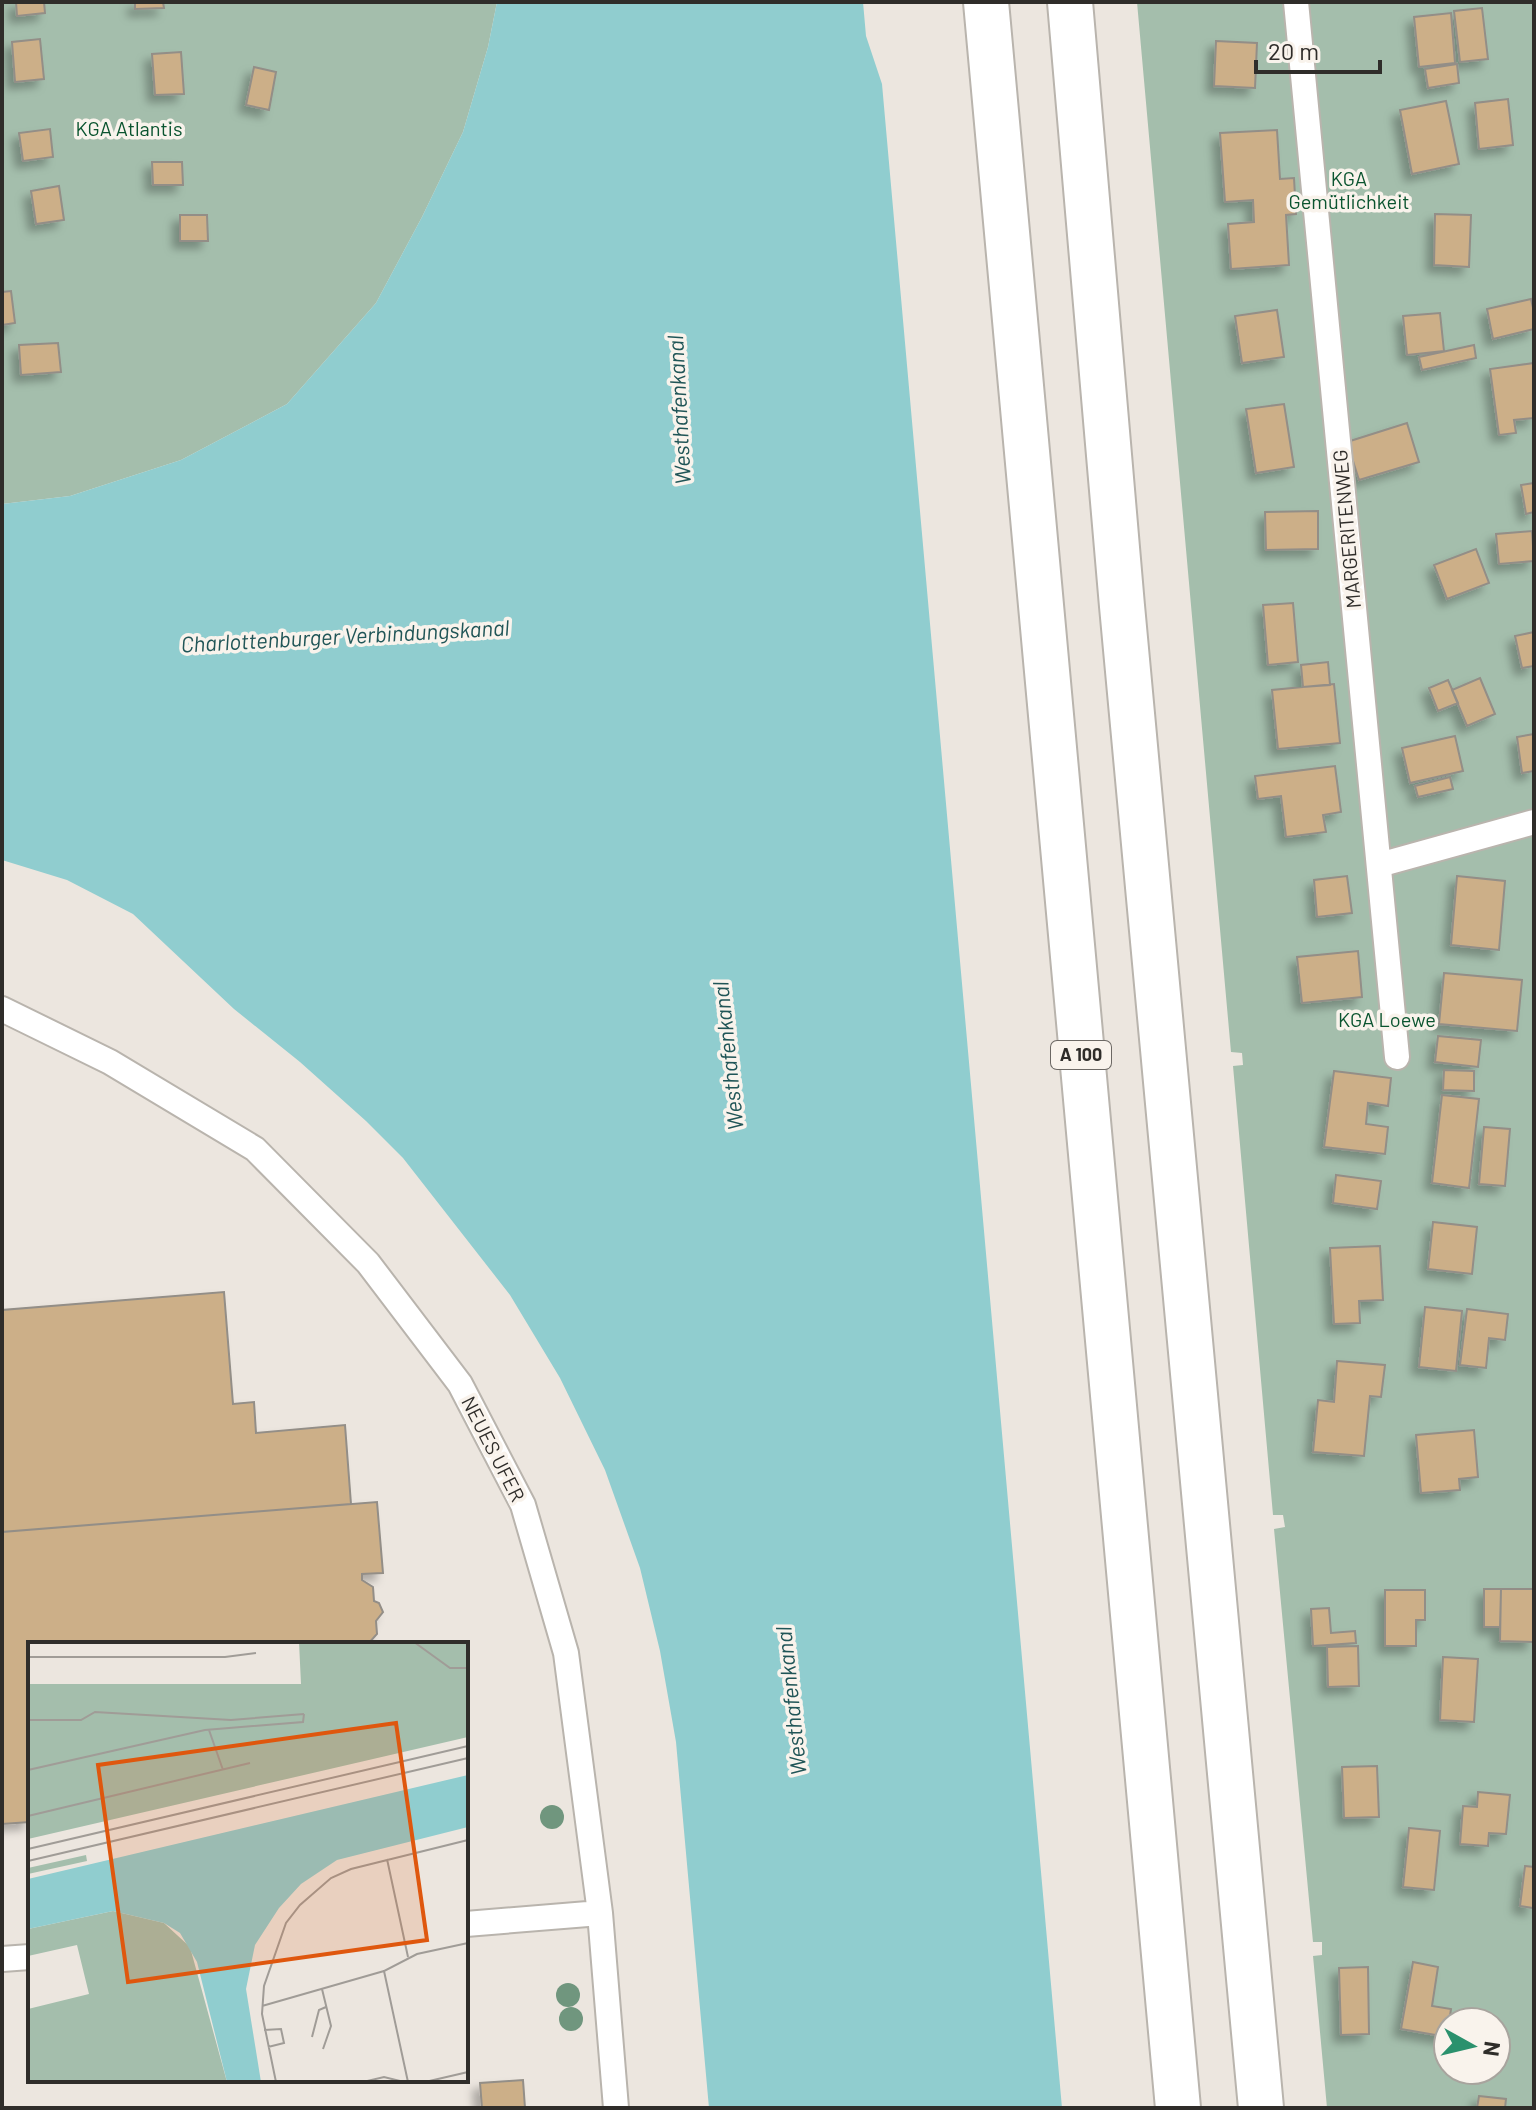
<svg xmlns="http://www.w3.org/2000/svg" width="1536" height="2110" viewBox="0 0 1536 2110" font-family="Barlow,sans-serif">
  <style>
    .green { fill: #a4beac; fill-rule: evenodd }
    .water { fill: #90cdcf }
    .building { fill: #ccaf88; stroke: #938e87; stroke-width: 2; filter: url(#shadow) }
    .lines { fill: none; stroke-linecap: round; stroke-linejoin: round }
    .lane-casing { stroke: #b9b4ad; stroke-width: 28 }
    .highway-casing { stroke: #b9b4ad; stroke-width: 48 }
    .lane { stroke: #fff; stroke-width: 24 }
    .highway { stroke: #fff; stroke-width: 44 }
    .tree { fill: #70967e }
    .labels { text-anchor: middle; stroke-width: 7; stroke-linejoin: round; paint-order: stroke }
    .shield { fill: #f9f3ec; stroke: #6c6864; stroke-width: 2 }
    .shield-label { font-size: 18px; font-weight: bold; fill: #2f2d2a }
    .park-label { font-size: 20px; fill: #0a542f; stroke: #f9f3ec }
    .street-label { font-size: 20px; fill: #2f2d2a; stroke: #f9f3ec }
    .water-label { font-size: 22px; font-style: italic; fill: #205557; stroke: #f9f3ec }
    .inset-road { fill: none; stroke: #a09c97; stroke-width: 2 }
    .view { fill: #df570e; fill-opacity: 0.15; stroke: #df570e; stroke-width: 4 }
    .inset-edge { fill: none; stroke: #2f2d2a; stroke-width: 4 }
  </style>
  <defs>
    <filter id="shadow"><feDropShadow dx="-7" dy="7" stdDeviation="4" flood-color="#0004"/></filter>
  </defs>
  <rect width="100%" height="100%" fill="#ece6df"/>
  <path class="green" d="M2,2H497L488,47L463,132L422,217L376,303L287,404L181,460L70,496L2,504Z
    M1137,2H1534V2108H1327L1313,1956L1322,1955V1942H1313L1274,1529L1285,1527L1283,1515H1273L1233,1066L1243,1065L1242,1053L1231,1052ZM1448,2022H1496V2070H1448Z"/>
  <path class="water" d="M497,2H863L866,36L882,84L1062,2108H709L676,1742L660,1651L640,1568L605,1470L560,1378L510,1295L403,1158L366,1121L300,1062L234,1009L133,914L67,880L2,860V504L70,496L181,460L287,404L376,303L422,217L463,132L488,47Z"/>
  <path class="building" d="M16,2H44L45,13L17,16Z
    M135,2H163L164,8L135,9Z
    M1482,8L1488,59L1460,62L1454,11Z
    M1451,13L1455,63L1419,67L1414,17Z
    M40,39L44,79L15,82L12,42Z
    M1216,41L1257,43L1255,88L1214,86Z
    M181,52L184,94L155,95L152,54Z
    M1457,64L1459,83L1428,88L1425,69Z
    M254,67L276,72L269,110L246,105Z
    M1508,99L1513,145L1479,149L1475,103Z
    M1446,101L1459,164L1412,174L1400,110Z
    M50,129L53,157L23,161L19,133Z
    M1277,130L1280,179L1294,178L1296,214L1286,215L1289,265L1231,269L1228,224L1254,222L1253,200L1225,202L1220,133Z
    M152,162H182L183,185H153Z
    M59,186L64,220L36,224L31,191Z
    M1435,214L1471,215L1469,267L1434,265Z
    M180,215H207L208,241H180Z
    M11,291L15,323L2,325V292Z
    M1531,299L1534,312V329L1493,339L1487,309Z
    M1277,310L1284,357L1242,363L1235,316Z
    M1440,313L1444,351L1407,355L1403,316Z
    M58,343L61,372L21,375L19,345Z
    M1474,345L1476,358L1422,370L1419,357Z
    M1534,363V418L1514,420L1516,433L1499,435L1490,369Z
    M1284,404L1294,467L1256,473L1246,409Z
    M1407,423L1419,462L1359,480L1347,442Z
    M1534,483V512L1526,514L1521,485Z
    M1318,511V549L1266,550L1265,512Z
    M1532,531L1534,561L1499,564L1496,534Z
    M1476,549L1489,583L1447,599L1434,565Z
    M1293,603L1298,662L1268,665L1263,605Z
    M1534,632V666L1522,668L1515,636Z
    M1328,662L1330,685L1303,687L1301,665Z
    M1480,678L1495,714L1467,726L1452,690Z
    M1448,680L1458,703L1438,711L1429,688Z
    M1334,684L1340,743L1278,749L1272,690Z
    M1534,734V771L1522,773L1517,737Z
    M1455,736L1463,771L1410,783L1402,748Z
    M1335,766L1341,812L1323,815L1326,832L1286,837L1281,796L1258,799L1255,776Z
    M1450,777L1453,789L1418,797L1415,786Z
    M1347,876L1352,913L1317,917L1314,880Z
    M1457,876L1505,881L1499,950L1451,945Z
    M1358,951L1362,997L1302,1003L1297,957Z
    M1444,973L1522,980L1517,1031L1439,1024Z
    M1438,1036L1481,1040L1478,1067L1435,1062Z
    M1444,1070L1474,1071V1091L1443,1090Z
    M1334,1071L1391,1078L1388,1106L1368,1103L1366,1124L1388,1127L1385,1154L1324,1147Z
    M1442,1095L1479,1099L1469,1188L1432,1183Z
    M1484,1127L1510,1129L1505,1186L1479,1184Z
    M1336,1175L1381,1181L1377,1209L1333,1203Z
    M1433,1222L1477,1227L1472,1274L1428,1269Z
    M1380,1246L1383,1300L1359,1301L1360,1323L1334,1324L1330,1248Z
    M224,1292L233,1404L254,1402L256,1433L345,1425L351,1504L2,1532V1310Z
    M1425,1307L1462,1311L1456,1371L1419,1367Z
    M1467,1309L1508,1314L1505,1340L1489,1338L1486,1368L1460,1365Z
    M1337,1361L1385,1365L1381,1397L1370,1396L1364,1456L1313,1452L1318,1400L1334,1402Z
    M1474,1430L1478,1477L1459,1479L1460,1490L1421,1493L1416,1435Z
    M377,1502L383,1573L362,1574V1580L373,1587L374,1601L379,1603L383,1612L376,1621L377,1634L368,1644H30V1822L2,1824V1532Z
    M1484,1589H1501L1500,1627H1484Z
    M1501,1589H1534L1533,1642L1500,1641Z
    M1385,1590H1425V1620H1416V1646H1385Z
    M1329,1608L1331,1633L1355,1631L1356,1643L1313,1646L1311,1609Z
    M1358,1646L1359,1686L1328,1687L1327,1647Z
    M1443,1657L1478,1659L1474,1722L1440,1720Z
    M1377,1766L1379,1817L1344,1818L1342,1767Z
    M1478,1792L1510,1795L1506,1834L1489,1833L1488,1846L1460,1844L1463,1806L1477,1807Z
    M1409,1828L1440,1831L1434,1890L1403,1887Z
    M1525,1866L1534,1867L1533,1908L1520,1906Z
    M1413,1962L1438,1967L1432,2006L1451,2009L1447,2037L1401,2029Z
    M1368,1967L1369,2034L1341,2035L1339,1968Z
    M523,2080L525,2108H482L480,2083Z
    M1479,2096L1506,2099L1505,2108H1477Z"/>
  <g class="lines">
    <g class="lane-casing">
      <path id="lane" d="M1296,2L1397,1057
        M1379,865L1534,822
        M2,1009L110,1062L255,1149L368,1263L460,1384L523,1505L566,1653L600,1913L616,2108
        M466,1924L600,1913
        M2,1959L30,1957"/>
    </g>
    <g class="highway-casing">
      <path id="highway" d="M986,2L1178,2108
        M1070,2L1122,606L1261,2108"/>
    </g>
    <use href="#lane" class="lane"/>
    <use href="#highway" class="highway"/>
  </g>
  <g class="tree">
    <circle cx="552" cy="1817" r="12"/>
    <circle cx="568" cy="1995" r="12"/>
    <circle cx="571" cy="2019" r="12"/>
  </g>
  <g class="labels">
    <rect class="shield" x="1051" y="1041" width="60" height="28" rx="6"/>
    <g class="shield-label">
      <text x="1081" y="1061">A 100</text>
    </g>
    <g class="park-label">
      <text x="129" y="136">KGA Atlantis</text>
      <text x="1349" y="186">KGA<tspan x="1349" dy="23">Gemütlichkeit</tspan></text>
      <text x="1387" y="1027">KGA Loewe</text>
    </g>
    <g class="street-label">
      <text transform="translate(1347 529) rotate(-95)" y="7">MARGERITENWEG</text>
      <text transform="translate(493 1449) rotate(63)" y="7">NEUES UFER</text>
    </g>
    <g class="water-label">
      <text transform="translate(679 410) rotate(-93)" y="8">Westhafenkanal</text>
      <text transform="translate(345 636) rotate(-3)" y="8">Charlottenburger Verbindungskanal</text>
      <text transform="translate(728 1056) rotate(-96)" y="8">Westhafenkanal</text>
      <text transform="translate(791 1701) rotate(-96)" y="8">Westhafenkanal</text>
    </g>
  </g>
  <g transform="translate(28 1642)">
    <rect width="440" height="440" fill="#ece6df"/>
    <path d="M271,0H440V95L0,197V42H273ZM58,213L59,219L0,232V226ZM85,269L136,281L162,305L199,440H0V367L61,352L49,303L0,314V287Z" fill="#a4beac"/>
    <path d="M440,133V185L309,218L273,242L251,266L227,303L218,347L233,440H199L169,320L152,291L136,281L85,269L0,287V237Z" fill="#90cdcf"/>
    <path class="inset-road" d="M386,0L422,26H440M0,15H197L228,11M0,78H53L67,70L203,78L276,72M181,88L195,128M0,128L177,88L275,80L276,72M0,174L222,121M0,207L440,104M359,217L380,315M0,219L440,116M294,347L303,384L295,407M234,364L356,329M236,388L253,387L256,401L240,405M284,395L291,368L298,365M72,440H114M248,440L234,372L236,344L258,281L272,263L303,236L323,227L440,198M335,440L356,435L376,440M380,440L356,329L389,312L440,301M397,440L440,430"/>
    <path class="view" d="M368,81L399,298L100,340L70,123Z"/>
    <rect width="440" height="440" class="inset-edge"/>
  </g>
  <rect width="1536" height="2110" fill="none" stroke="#2f2d2a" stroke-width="8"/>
  <g transform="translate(1472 2046) rotate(98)"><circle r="38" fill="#f9f3ec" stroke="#a8a49e" stroke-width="2"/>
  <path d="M0-6L14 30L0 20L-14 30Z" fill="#2b916d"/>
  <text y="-12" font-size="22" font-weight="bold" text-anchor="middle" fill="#2f2d2a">N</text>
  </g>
  <path d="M1256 60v12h124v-12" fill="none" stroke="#2f2d2a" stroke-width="4"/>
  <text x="1268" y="60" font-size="24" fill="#2f2d2a" stroke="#f9f3ec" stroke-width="6" paint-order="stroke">20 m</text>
</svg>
